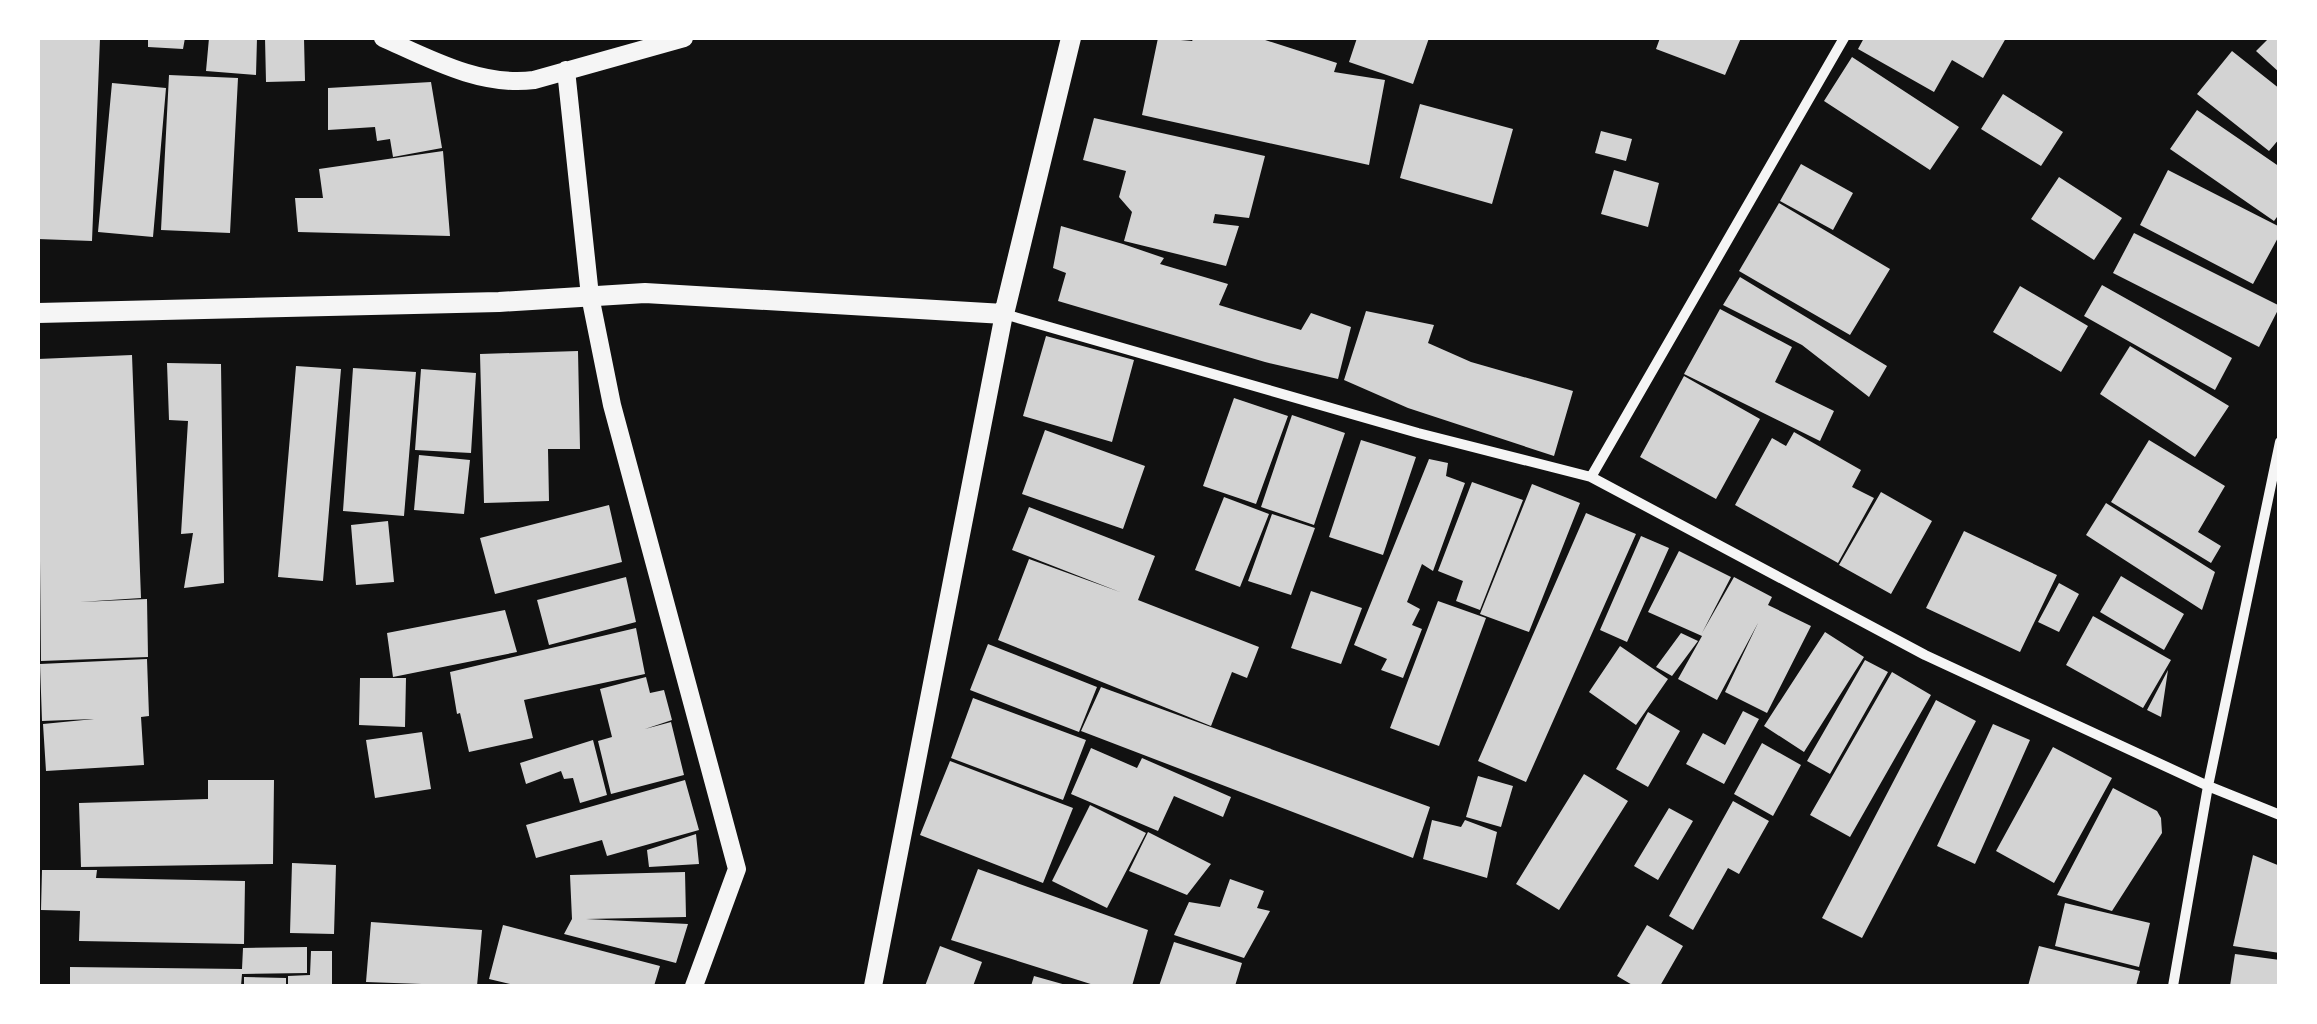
<svg xmlns="http://www.w3.org/2000/svg" width="2317" height="1024" viewBox="0 0 2317 1024" font-family="Merriweather,serif">
  <style>
    .building { fill: #d3d3d3 }
    .lines { fill: none; stroke-linecap: round; stroke-linejoin: round }
    .minor { stroke: #f5f5f5; stroke-width: 10 }
    .tertiary { stroke: #f5f5f5; stroke-width: 18 }
    .secondary { stroke: #f5f5f5; stroke-width: 20 }
  </style>
  <rect width="100%" height="100%" fill="#111"/>
  <path class="building" d="M38,38H100L92,241L38,239Z
    M148,38H185L183,49L148,47Z
    M209,38H257L256,75L206,71Z
    M265,38H304L305,81L266,82Z
    M1158,38L1192,41L1194,38H1259L1337,63L1334,72L1385,80L1369,165L1142,115Z
    M1357,38H1429L1413,84L1349,62Z
    M1660,38H1741L1725,75L1656,49Z
    M1864,38H2006L1983,78L1952,60L1934,92L1858,49Z
    M2269,38H2280V73L2256,51Z
    M2232,51L2280,89V138L2269,151L2197,94Z
    M1852,57L1959,127L1930,170L1824,101Z
    M169,75L238,78L230,233L161,230Z
    M431,82L442,148L393,157L390,139L377,141L375,127L328,130V88Z
    M112,83L166,88L153,237L98,232Z
    M2003,94L2063,132L2041,166L1981,129Z
    M1420,104L1513,129L1492,204L1400,178Z
    M2197,110L2280,167V213L2274,221L2170,149Z
    M1094,118L1265,156L1249,218L1215,214L1213,223L1239,226L1226,266L1124,241L1132,212L1119,197L1126,171L1083,160Z
    M1601,131L1632,139L1626,161L1595,153Z
    M443,151L450,236L298,232L295,198H323L319,169Z
    M1801,164L1853,193L1833,230L1780,201Z
    M1614,170L1659,183L1648,227L1601,214Z
    M2168,170L2280,227V234L2253,284L2140,225Z
    M2059,177L2122,218L2094,260L2031,219Z
    M1779,203L1890,269L1850,335L1739,271Z
    M1061,226L1123,244L1164,258L1160,264L1228,284L1219,305L1301,330L1311,313L1351,327L1338,379L1265,362L1058,301L1066,273L1053,268Z
    M2134,233L2280,306L2259,347L2113,273Z
    M1740,277L1887,366L1869,397L1802,345L1723,305Z
    M2102,285L2232,358L2215,390L2084,316Z
    M2020,286L2088,326L2061,372L1993,332Z
    M1720,309L1792,347L1775,382L1834,411L1820,441L1684,374Z
    M1366,311L1434,325L1428,343L1471,362L1573,391L1554,456L1408,408L1344,380Z
    M1046,336L1134,360L1112,442L1023,416Z
    M2130,346L2229,406L2195,457L2100,394Z
    M578,351L580,449H548L549,501L484,503L480,354Z
    M132,355L141,598L80,602L147,599L148,657L41,661L38,359Z
    M167,363L221,364L224,583L184,588L193,533L181,534L188,421L169,420Z
    M296,366L341,369L323,581L278,577Z
    M353,368L416,372L404,516L343,511Z
    M421,369L476,373L471,453L415,450Z
    M1684,376L1760,419L1716,499L1640,457Z
    M1234,398L1288,416L1256,504L1203,486Z
    M1292,415L1345,433L1314,525L1261,507Z
    M1045,430L1145,466L1123,529L1022,494Z
    M1794,432L1861,470L1852,487L1874,498L1838,563L1735,505L1772,438L1786,446Z
    M1361,440L1416,457L1383,555L1329,537Z
    M2149,440L2225,486L2198,532L2221,546L2211,563L2111,502Z
    M419,455L470,460L464,514L414,510Z
    M1429,459L1448,463L1446,476L1465,483L1433,571L1422,564L1407,602L1420,609L1412,625L1422,629L1403,678L1381,670L1387,659L1354,645Z
    M1472,482L1523,500L1480,610L1456,601L1463,581L1438,571Z
    M1532,484L1580,503L1529,632L1480,614Z
    M1881,492L1932,521L1891,594L1839,565Z
    M1224,497L1269,514L1240,587L1195,570Z
    M2106,503L2215,572L2202,610L2086,535Z
    M609,505L622,562L495,594L480,538Z
    M1029,507L1155,556L1138,600L1259,647L1247,678L1232,672L1211,726L998,640L1029,559L1120,592L1012,550Z
    M1586,513L1636,534L1526,782L1478,761Z
    M1272,514L1315,528L1291,595L1248,581Z
    M388,521L394,582L356,585L351,525Z
    M1964,531L2057,575L2020,652L1926,608Z
    M1641,536L1669,548L1627,642L1600,630Z
    M1679,551L1731,577L1702,633L1734,577L1772,597L1768,605L1811,626L1767,713L1725,692L1758,623L1717,700L1678,679L1702,636L1648,612Z
    M2121,576L2184,614L2164,650L2100,612Z
    M626,577L636,622L549,645L537,600Z
    M2059,583L2079,594L2059,632L2038,622Z
    M1311,591L1362,608L1341,664L1291,648Z
    M1438,601L1486,618L1439,746L1390,728Z
    M505,610L517,652L393,677L387,633Z
    M2093,616L2171,660L2143,708L2066,665Z
    M636,628L645,674L524,700L533,738L469,752L460,713L457,714L450,672Z
    M1825,632L1864,657L1804,752L1764,726Z
    M1681,633L1698,641L1672,676L1656,667Z
    M988,644L1097,687L1079,732L970,690Z
    M1620,646L1668,679L1636,725L1589,692Z
    M147,659L149,716L141,717L144,765L46,771L43,724L94,719L42,721L40,664Z
    M1865,660L1888,672L1830,774L1807,761Z
    M2168,670L2161,717L2147,710Z
    M1892,672L1931,695L1850,837L1810,815Z
    M646,677L650,693L664,690L672,720L645,729L671,722L684,775L611,794L598,741L612,737L600,689Z
    M360,678H406L405,727L359,725Z
    M1101,687L1430,807L1413,858L1081,731Z
    M973,698L1086,740L1063,800L951,758Z
    M1936,700L1976,721L1862,938L1822,918Z
    M1743,711L1759,719L1724,784L1686,764L1703,733L1725,745Z
    M1648,712L1680,731L1648,787L1616,769Z
    M1993,724L2030,740L1975,864L1937,846Z
    M422,732L431,789L375,798L366,740Z
    M593,740L607,795L580,803L573,778L564,779L561,771L526,784L520,763Z
    M1762,743L1801,765L1773,816L1734,794Z
    M2053,747L2112,778L2054,883L1996,851Z
    M1091,748L1137,768L1142,758L1231,797L1223,817L1174,796L1158,831L1071,794Z
    M950,761L1073,808L1043,883L920,835Z
    M1584,774L1628,801L1559,910L1516,884Z
    M1478,776L1513,786L1501,827L1466,817Z
    M208,780H274L273,864L81,867L79,803L208,799Z
    M685,780L699,830L607,856L602,840L536,858L526,825Z
    M2113,788L2157,811L2161,818L2162,833L2112,911L2057,895Z
    M1733,801L1769,821L1739,874L1728,868L1693,930L1669,916Z
    M1090,805L1146,833L1107,908L1052,881Z
    M1669,808L1693,821L1658,880L1634,866Z
    M1432,820L1461,827L1465,820L1497,832L1487,878L1423,859Z
    M1148,832L1211,864L1187,895L1129,871Z
    M696,834L699,864L649,867L647,850Z
    M2253,855L2280,866V953L2233,946Z
    M292,863L336,865L334,934L290,933Z
    M978,869L1148,930L1132,986H1097L951,940Z
    M42,870H97L96,878L245,881L244,944L79,941L80,911L41,910Z
    M685,872L686,917L586,919L688,924L676,963L564,934L572,919L570,875Z
    M1230,879L1264,891L1257,908L1270,911L1244,958L1174,935L1189,902L1220,907Z
    M2065,903L2150,923L2139,967L2055,946Z
    M371,922L482,930L477,986L366,982Z
    M503,925L660,966L654,986H519L489,979Z
    M1647,925L1683,946L1660,986H1634L1617,976Z
    M1174,942L1242,963L1235,986H1159Z
    M940,946L982,962L973,986H925Z
    M2039,946L2140,971L2136,986H2028Z
    M307,947V973L242,974L241,986H70V967L242,969L243,948Z
    M311,951H332V986H288V976L310,975Z
    M2235,954L2280,960V986H2230Z
    M1034,976L1066,985V986H1031Z
    M244,977L286,978V986H244Z"/>
  <g class="lines">
    <path class="minor" d="M1004,314L1418,433L1591,477L1925,655L2208,786L2280,815
      M1591,477L1844,38
      M2173,986L2208,786L2280,442"/>
    <path class="tertiary" d="M383,38C430,59 481,87 534,80L684,38
      M566,70L590,296L612,405L737,869L694,986
      M873,986L1004,314"/>
    <path class="secondary" d="M38,313L499,302L645,293L1004,314L1071,38"/>
  </g>
  <rect width="2317" height="1024" fill="none" stroke="#ffffff" stroke-width="80"/>
</svg>
